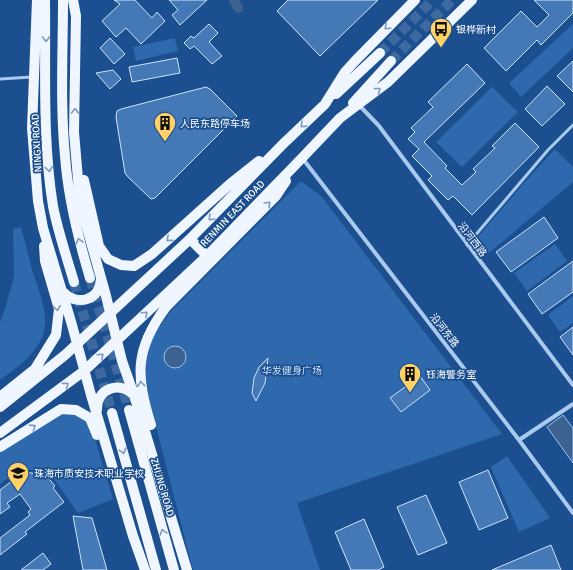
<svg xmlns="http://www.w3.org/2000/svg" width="573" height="570" viewBox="0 0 573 570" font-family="Signika,'Noto Sans SC',sans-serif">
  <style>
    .green { fill: #2e69ad }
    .water { fill: #3c6290; stroke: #9cc4f0 }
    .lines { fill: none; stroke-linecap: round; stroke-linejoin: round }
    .canal { stroke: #3c6290; stroke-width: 10 }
    .building { fill: #4478b7; stroke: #cfe3fa }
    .primary-tunnel { stroke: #3d69a0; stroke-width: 10; stroke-dasharray: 10 5; stroke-linecap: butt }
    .lane { stroke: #a9c9ee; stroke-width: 3 }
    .street { stroke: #a9c9ee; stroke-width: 4 }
    .primary { stroke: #f0f6ff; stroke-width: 10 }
    .oneway { stroke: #7b9ac1 }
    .labels { text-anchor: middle; stroke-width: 3.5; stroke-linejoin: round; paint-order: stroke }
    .poi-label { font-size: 10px; fill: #fff; stroke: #1b4f8f; text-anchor: start }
    .street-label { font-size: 10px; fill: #fff; stroke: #1b4f8f }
    .park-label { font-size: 10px; fill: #cfe3fa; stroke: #1b4f8f }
  </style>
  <rect width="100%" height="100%" fill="#1b4f8f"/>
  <path class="green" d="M573,24V48L521,97L509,83Z
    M175,38L178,51L136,61L133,47Z
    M492,87L518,112L462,167L436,142Z
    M555,149L573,167V182L489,253L477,238L524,183Z
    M301,181L322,197L502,434L297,503L320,570H193L146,388V353L154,335L169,313Z
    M21,227C25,241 28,255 32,269C39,293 54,321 38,345C28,360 14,370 0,380V322L5,309L14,277L13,229Z
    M555,244L567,261L527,291L514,273Z
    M573,296V323L560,332L548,315Z
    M60,411H73L89,420L113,499L78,513L49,472L20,469L0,484V451Z
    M507,456L550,518L519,532L491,467Z"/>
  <path class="water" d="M164 357a11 11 0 1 1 22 0a11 11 0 1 1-22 0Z
    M563,415L573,428V463L547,427Z"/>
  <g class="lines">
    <path class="canal" d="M234,0L238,8"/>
  </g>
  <path class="building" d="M114,0H135L152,18L157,12L165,21L141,44L126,28L116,37L102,21L120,4Z
    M169,0H207L180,25L172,15L178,10Z
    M288,0H378L320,56L277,11Z
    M534,0H573V13L541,45L537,40L506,71L484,48L521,11L537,27L549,15Z
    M209,24L218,33L209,42L222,56L212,64L194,46L190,49L184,43L191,36L194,38Z
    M110,38L125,54L114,64L100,48Z
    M177,58L180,73L132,82L129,67Z
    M573,61V92L557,76Z
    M467,64L485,83L424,142L447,166L445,168L462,185L476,172L473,169L495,148L492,146L515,123L539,147L472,215L453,196L448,200L428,180L432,176L412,156L419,149L408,139L415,132L411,128L433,107L428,102Z
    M113,70L121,79L110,89L96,73Z
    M547,86L565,104L542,126L525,109Z
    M206,87L210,89L237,116L155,198L151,199L128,177L125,173L116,117L117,111L121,109Z
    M544,217L558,238L511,272L496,252Z
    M573,261V292L542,314L528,294Z
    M573,327V355L560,337Z
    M268,358L265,383L256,401L252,393L254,378L259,367Z
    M420,376L430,390L401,412L390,398Z
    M488,470L508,518L479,530L459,482Z
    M24,472L46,475L55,486L53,488L64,502L25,532L27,534L0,555V538L30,515L28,512L31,509L20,494L7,503L10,507L0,514V490Z
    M426,495L447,543L418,555L397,507Z
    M73,516L92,518L107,570H83Z
    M364,519L384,567L378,570H351L335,532Z
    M551,545L561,570H492Z
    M43,553L51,564L43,570H21Z"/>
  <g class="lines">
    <path class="primary-tunnel" d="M380,53L433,0
      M391,61L452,0
      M90,278L129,410
      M74,282L112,413"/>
    <path class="lane" d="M0,79L32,77
      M467,245L548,150L573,125"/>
    <path class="street" d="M359,105L379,126L573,385
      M303,159L519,440L573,513
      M519,440L573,404"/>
    <path class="primary" d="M37,0L32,128L38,201L43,228L72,325L91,395L133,536L145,570
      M45,0C46,68 42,139 53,206C58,232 67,258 74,282
      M63,0C63,51 60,105 65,156C68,198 78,238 90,278
      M73,0L76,16L74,132L80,203L105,292L122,361L134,395L187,570
      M336,94L380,53
      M353,103L391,61
      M84,180L99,246L108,259L121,265L134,266L152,254L230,184L259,161
      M190,239L207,256
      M62,291C76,307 100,301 101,279
      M0,397L35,369L56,335L59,309L45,261L44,246
      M0,407L65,355L190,239L285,142L325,104L345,72L355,61L415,0
      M97,410C96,389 119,380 134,395
      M129,410L174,570
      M112,413L156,570
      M151,425C136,376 134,350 166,307L276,196L286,181
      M0,433L84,371L207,256L302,158L340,118L388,82L472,0
      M0,447L61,409L76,410L90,418L97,435"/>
  </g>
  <defs><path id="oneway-chevron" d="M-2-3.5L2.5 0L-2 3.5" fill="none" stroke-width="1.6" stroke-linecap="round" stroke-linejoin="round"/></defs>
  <g class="oneway">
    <use href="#oneway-chevron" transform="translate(387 27) rotate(137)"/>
    <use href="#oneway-chevron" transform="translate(46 39) rotate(89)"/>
    <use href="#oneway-chevron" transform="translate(378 90) rotate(-38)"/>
    <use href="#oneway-chevron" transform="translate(75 111) rotate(-89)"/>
    <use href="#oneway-chevron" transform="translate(303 125) rotate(136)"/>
    <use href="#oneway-chevron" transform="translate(49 169) rotate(83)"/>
    <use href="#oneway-chevron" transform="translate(268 204) rotate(-46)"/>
    <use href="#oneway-chevron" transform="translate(211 218) rotate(134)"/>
    <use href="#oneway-chevron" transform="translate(169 239) rotate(138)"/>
    <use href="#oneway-chevron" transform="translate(79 241) rotate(-106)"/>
    <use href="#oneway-chevron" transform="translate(57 308) rotate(83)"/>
    <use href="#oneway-chevron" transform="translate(145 314) rotate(-43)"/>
    <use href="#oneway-chevron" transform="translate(101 356) rotate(-43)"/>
    <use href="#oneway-chevron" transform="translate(141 384) rotate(-95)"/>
    <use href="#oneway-chevron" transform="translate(66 385) rotate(-36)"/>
    <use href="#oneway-chevron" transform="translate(33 427) rotate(-33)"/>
    <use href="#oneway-chevron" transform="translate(123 451) rotate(74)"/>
    <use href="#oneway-chevron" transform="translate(163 532) rotate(-106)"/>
  </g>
  <defs>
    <g id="bus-pin" transform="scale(1.15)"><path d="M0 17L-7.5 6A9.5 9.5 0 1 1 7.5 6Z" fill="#ffd166" stroke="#1b4f8f"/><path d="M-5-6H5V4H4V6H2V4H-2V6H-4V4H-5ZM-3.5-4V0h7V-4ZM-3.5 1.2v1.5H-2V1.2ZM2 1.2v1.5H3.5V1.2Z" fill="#111"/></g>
    <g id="building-pin" transform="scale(1.15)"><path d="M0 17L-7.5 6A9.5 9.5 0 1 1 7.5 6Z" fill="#ffd166" stroke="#1b4f8f"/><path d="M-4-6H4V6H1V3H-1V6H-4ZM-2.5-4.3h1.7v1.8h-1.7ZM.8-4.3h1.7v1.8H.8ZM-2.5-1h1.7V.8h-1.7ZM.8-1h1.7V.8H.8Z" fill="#111"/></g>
    <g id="school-pin" transform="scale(1.15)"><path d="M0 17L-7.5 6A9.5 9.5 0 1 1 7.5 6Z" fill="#ffd166" stroke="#1b4f8f"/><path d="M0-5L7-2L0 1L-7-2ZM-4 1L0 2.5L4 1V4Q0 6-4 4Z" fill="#111"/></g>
  </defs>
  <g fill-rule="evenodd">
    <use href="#bus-pin" x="441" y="29"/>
    <use href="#building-pin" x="165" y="123"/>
    <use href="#building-pin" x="410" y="374"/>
    <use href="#school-pin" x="18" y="473"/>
  </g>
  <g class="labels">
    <g class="poi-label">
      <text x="456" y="33">银桦新村</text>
      <text x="180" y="127">人民东路停车场</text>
      <text x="426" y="378">钰海警务室</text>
      <text x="34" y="477">珠海市质安技术职业学校</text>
    </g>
    <g class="street-label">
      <text transform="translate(36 143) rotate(-93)" y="4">NINGXI ROAD</text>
      <text transform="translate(232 213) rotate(-46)" y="4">RENMIN EAST ROAD</text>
      <text transform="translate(473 239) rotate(53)" y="4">沿河西路</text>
      <text transform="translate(445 330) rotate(52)" y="4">沿河东路</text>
      <text transform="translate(163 487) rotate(74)" y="4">ZHIJNG ROAD</text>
    </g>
    <g class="park-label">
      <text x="292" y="374">华发健身广场</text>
    </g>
  </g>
</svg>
